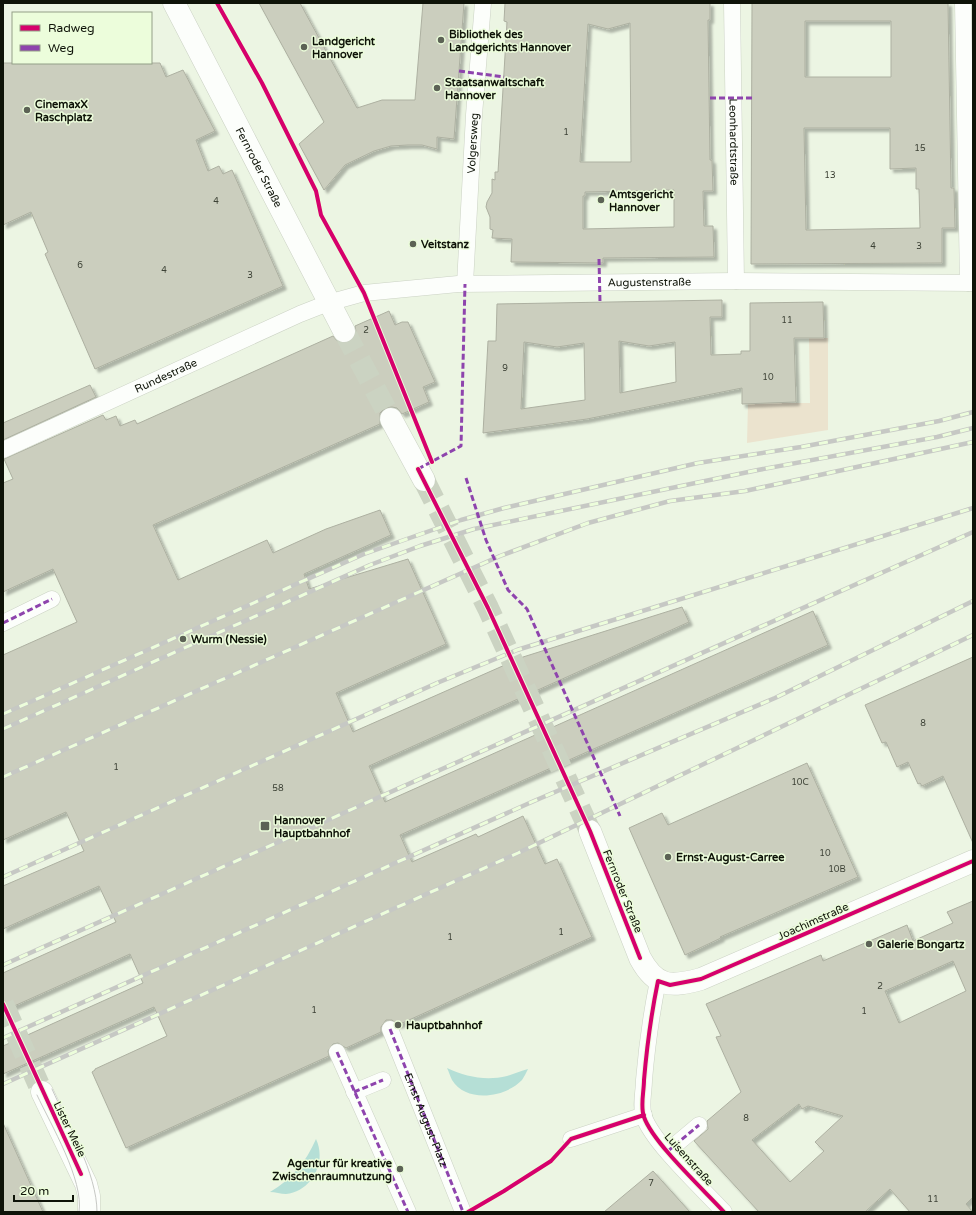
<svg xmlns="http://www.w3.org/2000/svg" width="976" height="1215" viewBox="0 0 976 1215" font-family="'Varela Round',sans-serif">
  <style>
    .green { fill: #ebe3ce }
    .water { fill: #b5dfd6 }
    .building { fill: #cbcebe; stroke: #adb0a1; fill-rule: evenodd; filter: url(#shadow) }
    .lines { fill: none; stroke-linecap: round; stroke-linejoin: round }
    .secondary-tunnel { stroke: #cbd3c2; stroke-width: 22; stroke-dasharray: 22 11; stroke-linecap: butt }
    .street-casing { stroke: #cbd2c4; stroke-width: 17 }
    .secondary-casing { stroke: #cbd2c4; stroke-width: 23 }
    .street { stroke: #fcfefb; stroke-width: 16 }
    .secondary { stroke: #fcfefb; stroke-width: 22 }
    .tram { stroke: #c6c8c4; stroke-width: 1 }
    .rail-casing { stroke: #c6c8c4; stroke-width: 4.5 }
    .rail { stroke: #ecfddb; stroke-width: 3; stroke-dasharray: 9; stroke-linecap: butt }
    .quiet { stroke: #8e44ad; stroke-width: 3; stroke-dasharray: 6 3; stroke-linecap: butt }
    .cycleway-casing { stroke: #ecfddb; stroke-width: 6 }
    .cycleway { stroke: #d6006c; stroke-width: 4 }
    .poi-dot { fill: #5c6255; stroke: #ecfddb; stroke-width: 1.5 }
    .labels { text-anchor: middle; stroke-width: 3; stroke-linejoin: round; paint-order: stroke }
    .number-label { font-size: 9px; fill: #3d4236 }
    .poi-label { font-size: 11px; font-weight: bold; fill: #0e1308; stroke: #ecfddb; text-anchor: start }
    .street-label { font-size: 11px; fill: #0e1308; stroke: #ecfddb }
  </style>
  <defs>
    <filter id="shadow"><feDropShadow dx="3.5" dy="3.5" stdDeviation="1" flood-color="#0004"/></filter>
  </defs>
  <rect width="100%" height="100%" fill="#ecf5e3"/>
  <path class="green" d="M809,338H828V430L747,443L748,403H810Z"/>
  <path class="water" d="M447,1068C466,1077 486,1081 507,1076C514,1074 521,1071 528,1069C526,1073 524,1077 522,1080C505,1098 466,1103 452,1080C450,1076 449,1072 447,1068Z
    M316,1139C327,1162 312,1191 286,1194C281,1194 275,1192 270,1192C292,1179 306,1162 316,1139Z"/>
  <path class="building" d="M259,3H300L357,108L382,100H415L423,3H464L454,139L437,137V149L422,145H408L391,146L374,151L345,165L324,190L299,144L324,122Z
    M505,3H710V20H708L710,160H712L713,191H703L704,226H713L714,257L603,258V263L511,262L512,239L492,238L493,230L490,229V217L486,207L487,202L492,193V179L495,180V172H498L507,22L504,21ZM630,23L631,162H580L588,24L608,29ZM674,190V227L583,229V196H585V192Z
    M752,3H948L951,188H954L955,228H942V263L751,264ZM805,21H891V77H805ZM804,128H890V169L916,168V189H919L920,228L806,230Z
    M3,63H160L166,77L183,70L215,131L196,140L208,171L219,166L223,174L232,170L283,286L95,369L45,254L48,252L31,212L3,225Z
    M722,300V317H710L711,355L741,354V351H750V303L823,302L824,338H794L796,402L742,404V388L587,419L483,433L488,341H496L497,304ZM619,341L649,346L675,342L676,382L620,393ZM524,342L557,347L584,343L585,400L521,409Z
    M389,311L395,325L402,322H408L435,382L423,387L429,402L402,414L397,408L392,407L385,408L380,413V424L153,525L178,580L267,540L273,553L326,529L380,510L391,535L304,574L309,589L408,559L446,644L336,693L353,732L523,657L682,607L689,622L369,766L385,802L813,611L828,645L400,835L412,862L476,834L478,837L523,816L545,864L557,859L592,937L398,1025L392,1020H386L381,1027V1032L346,1048L338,1043L333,1044L328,1051L329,1056L126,1148L92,1072L95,1070V1069L167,1036L154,1007L3,1074V1046L143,983L130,954L3,1011V973L116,922L99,886L3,929V886L84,851L66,812L3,840V655L77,622L53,569L3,592V483L13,479L4,459L103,415L106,420L116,416L120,426L135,420L137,424L333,336L338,342L343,343L349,342L355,337L356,332L355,326Z
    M90,385L96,397L3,440V423Z
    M973,657V843L943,776L922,786L920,783L918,784L908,762L897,767L886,742L882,743L865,705Z
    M807,763L858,877L720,937L721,938L685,955L629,828L662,813L668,825Z
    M973,901V1197L966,1204L973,1212H910L890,1189L865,1212H759L694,1141L708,1129L707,1121L741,1092L716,1037L721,1036L706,1004L821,955L823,961L907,925L913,941L953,923L947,912ZM953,961L966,991L899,1023L885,991ZM799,1104L802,1109L808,1106L843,1116L815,1142L824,1151L790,1182L752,1140Z
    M3,1123L25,1172L43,1212H3Z
    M653,1171L690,1212H604L623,1196Z"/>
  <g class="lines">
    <path class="secondary-tunnel" d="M344,331L391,419
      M424,480L488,608L590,831
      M3,1004L42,1092"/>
    <g class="street-casing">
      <g id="street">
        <path id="s1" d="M732,3L736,281"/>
        <path d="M963,3L968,283"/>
        <path id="s2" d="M465,284L474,115L483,3"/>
        <path id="s3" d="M3,450L300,314L328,303L364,293L458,284L736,281L973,283"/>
        <path d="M3,623L52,599"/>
        <path d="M658,981C651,1015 647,1045 644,1080C644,1092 640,1106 644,1117C653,1143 704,1190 724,1212"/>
        <path d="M390,1029L463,1212"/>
        <path d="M337,1052L408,1212"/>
        <path d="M354,1092L383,1080"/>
        <path d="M571,1139L644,1115"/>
        <path d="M668,1151L699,1125"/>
      </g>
    </g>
    <g class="secondary-casing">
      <g id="secondary">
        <path id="s4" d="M174,3L344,331"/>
        <path d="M391,419L424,480"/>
        <path d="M590,831L640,958C656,988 671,987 701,979L973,861"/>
        <path d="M42,1092L86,1184L89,1196V1212"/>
      </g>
    </g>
    <use href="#street" class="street"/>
    <use href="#secondary" class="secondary"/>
    <path class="tram" d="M52,1089C68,1125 97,1173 97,1212
      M37,1095C51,1125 84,1180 79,1212"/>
    <g class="rail-casing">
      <path id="rail" d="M3,714L364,554L461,520L504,508L698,463L801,447L939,421L973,412
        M3,729L370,565L420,546L474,529L758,470L937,437L973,428
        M3,777L500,556L588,523L670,501L745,491L973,442
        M3,877L437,683L517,650L973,508
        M3,965L973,532
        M3,1038L534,801L775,698L973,601
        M3,1084L518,853L973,635"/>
    </g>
    <use href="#rail" class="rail"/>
    <g class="quiet">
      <path d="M459,71L504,77"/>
      <path d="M710,98H752"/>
      <path d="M599,259L600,302"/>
      <path d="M418,469L461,446L465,284"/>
      <path d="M466,478L486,540L508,590L527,609L620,816"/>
      <path d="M3,623L52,599"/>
      <path id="s5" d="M390,1029L463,1212"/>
      <path d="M337,1052L408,1212"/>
      <path d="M354,1092L383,1080"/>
      <path d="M668,1151L699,1125"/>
    </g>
    <g class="cycleway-casing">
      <path id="cycleway" d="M217,3L262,83L316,191L321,215L364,293L432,462
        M418,469L488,608L590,831L640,958
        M3,1004L81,1174
        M468,1212L504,1191L551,1161L571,1139L644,1115
        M724,1212C704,1190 653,1143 644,1117C640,1106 644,1092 644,1080C647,1045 651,1015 658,981L670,985L701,979L973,861"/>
    </g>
    <use href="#cycleway" class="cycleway"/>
  </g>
  <g class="poi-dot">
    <circle cx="441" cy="40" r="4"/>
    <circle cx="304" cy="47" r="4"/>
    <circle cx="437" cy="88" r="4"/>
    <circle cx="27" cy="110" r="4"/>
    <circle cx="601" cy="200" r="4"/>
    <circle cx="413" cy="244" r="4"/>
    <circle cx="183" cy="639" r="4"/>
    <rect x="260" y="821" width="10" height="10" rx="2"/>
    <circle cx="668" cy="857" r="4"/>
    <circle cx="869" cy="944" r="4"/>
    <circle cx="398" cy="1025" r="4"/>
    <circle cx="400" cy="1169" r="4"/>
  </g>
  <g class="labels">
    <g class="number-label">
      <text x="566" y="135">1</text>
      <text x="920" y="151">15</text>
      <text x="830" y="178">13</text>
      <text x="216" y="204">4</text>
      <text x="873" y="249">4</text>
      <text x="919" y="249">3</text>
      <text x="80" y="268">6</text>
      <text x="164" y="273">4</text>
      <text x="250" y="278">3</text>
      <text x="787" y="323">11</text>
      <text x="366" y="333">2</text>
      <text x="505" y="371">9</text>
      <text x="768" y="380">10</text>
      <text x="923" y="726">8</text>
      <text x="116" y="770">1</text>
      <text x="800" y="785">10C</text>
      <text x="278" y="791">58</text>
      <text x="825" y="856">10</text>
      <text x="837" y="872">10B</text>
      <text x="561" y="935">1</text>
      <text x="450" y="940">1</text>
      <text x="880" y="989">2</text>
      <text x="314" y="1013">1</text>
      <text x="864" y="1014">1</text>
      <text x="746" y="1121">8</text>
      <text x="651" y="1186">7</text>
      <text x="933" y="1202">11</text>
    </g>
    <g class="poi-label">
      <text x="449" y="38">Bibliothek des<tspan x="449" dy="13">Landgerichts Hannover</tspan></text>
      <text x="312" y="45">Landgericht<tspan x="312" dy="13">Hannover</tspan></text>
      <text x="445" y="86">Staatsanwaltschaft<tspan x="445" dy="13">Hannover</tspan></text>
      <text x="35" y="108">CinemaxX<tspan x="35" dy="13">Raschplatz</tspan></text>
      <text x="609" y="198">Amtsgericht<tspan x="609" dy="13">Hannover</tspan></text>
      <text x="421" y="248">Veitstanz</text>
      <text x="191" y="643">Wurm (Nessie)</text>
      <text x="274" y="824">Hannover<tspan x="274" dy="13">Hauptbahnhof</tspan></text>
      <text x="676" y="861">Ernst-August-Carree</text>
      <text x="877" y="948">Galerie Bongartz</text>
      <text x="406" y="1029">Hauptbahnhof</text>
      <text x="392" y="1167" text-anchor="end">Agentur für kreative<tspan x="392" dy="13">Zwischenraumnutzung</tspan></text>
    </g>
    <g class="street-label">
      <text dy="4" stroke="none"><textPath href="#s1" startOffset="139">Leonhardtstraße</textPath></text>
      <text dy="4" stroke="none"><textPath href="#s2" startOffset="141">Volgersweg</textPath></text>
      <text dy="4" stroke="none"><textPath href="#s4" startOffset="185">Fernroder Straße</textPath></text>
      <text dy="4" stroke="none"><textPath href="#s3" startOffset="680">Augustenstraße</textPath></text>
      <text dy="4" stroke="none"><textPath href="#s3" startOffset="179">Rundestraße</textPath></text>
      <text transform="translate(623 891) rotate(68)" y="4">Fernroder Straße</text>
      <text transform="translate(813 921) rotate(-24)" y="4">Joachimstraße</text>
      <text dy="4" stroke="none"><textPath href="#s5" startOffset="98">Ernst-August-Platz</textPath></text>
      <text transform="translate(70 1129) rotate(64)" y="4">Lister Meile</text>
      <text transform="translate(689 1159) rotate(48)" y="4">Luisenstraße</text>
    </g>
  </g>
  <rect width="976" height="1215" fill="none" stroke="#0e1308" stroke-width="8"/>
  <rect x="12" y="12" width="140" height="52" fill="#ecfddb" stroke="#939f87"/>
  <rect x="20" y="25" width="20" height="6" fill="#d6006c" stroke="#939f87"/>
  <text x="48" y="32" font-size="12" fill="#0e1308">Radweg</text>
  <rect x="20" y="45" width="20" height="6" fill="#8e44ad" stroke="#939f87"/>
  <text x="48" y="52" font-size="12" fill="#0e1308">Weg</text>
  <path d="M14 1195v6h59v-6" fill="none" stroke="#0e1308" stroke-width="2"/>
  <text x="20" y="1195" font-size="12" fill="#0e1308" stroke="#ecfddb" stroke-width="3" paint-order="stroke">20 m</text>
</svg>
